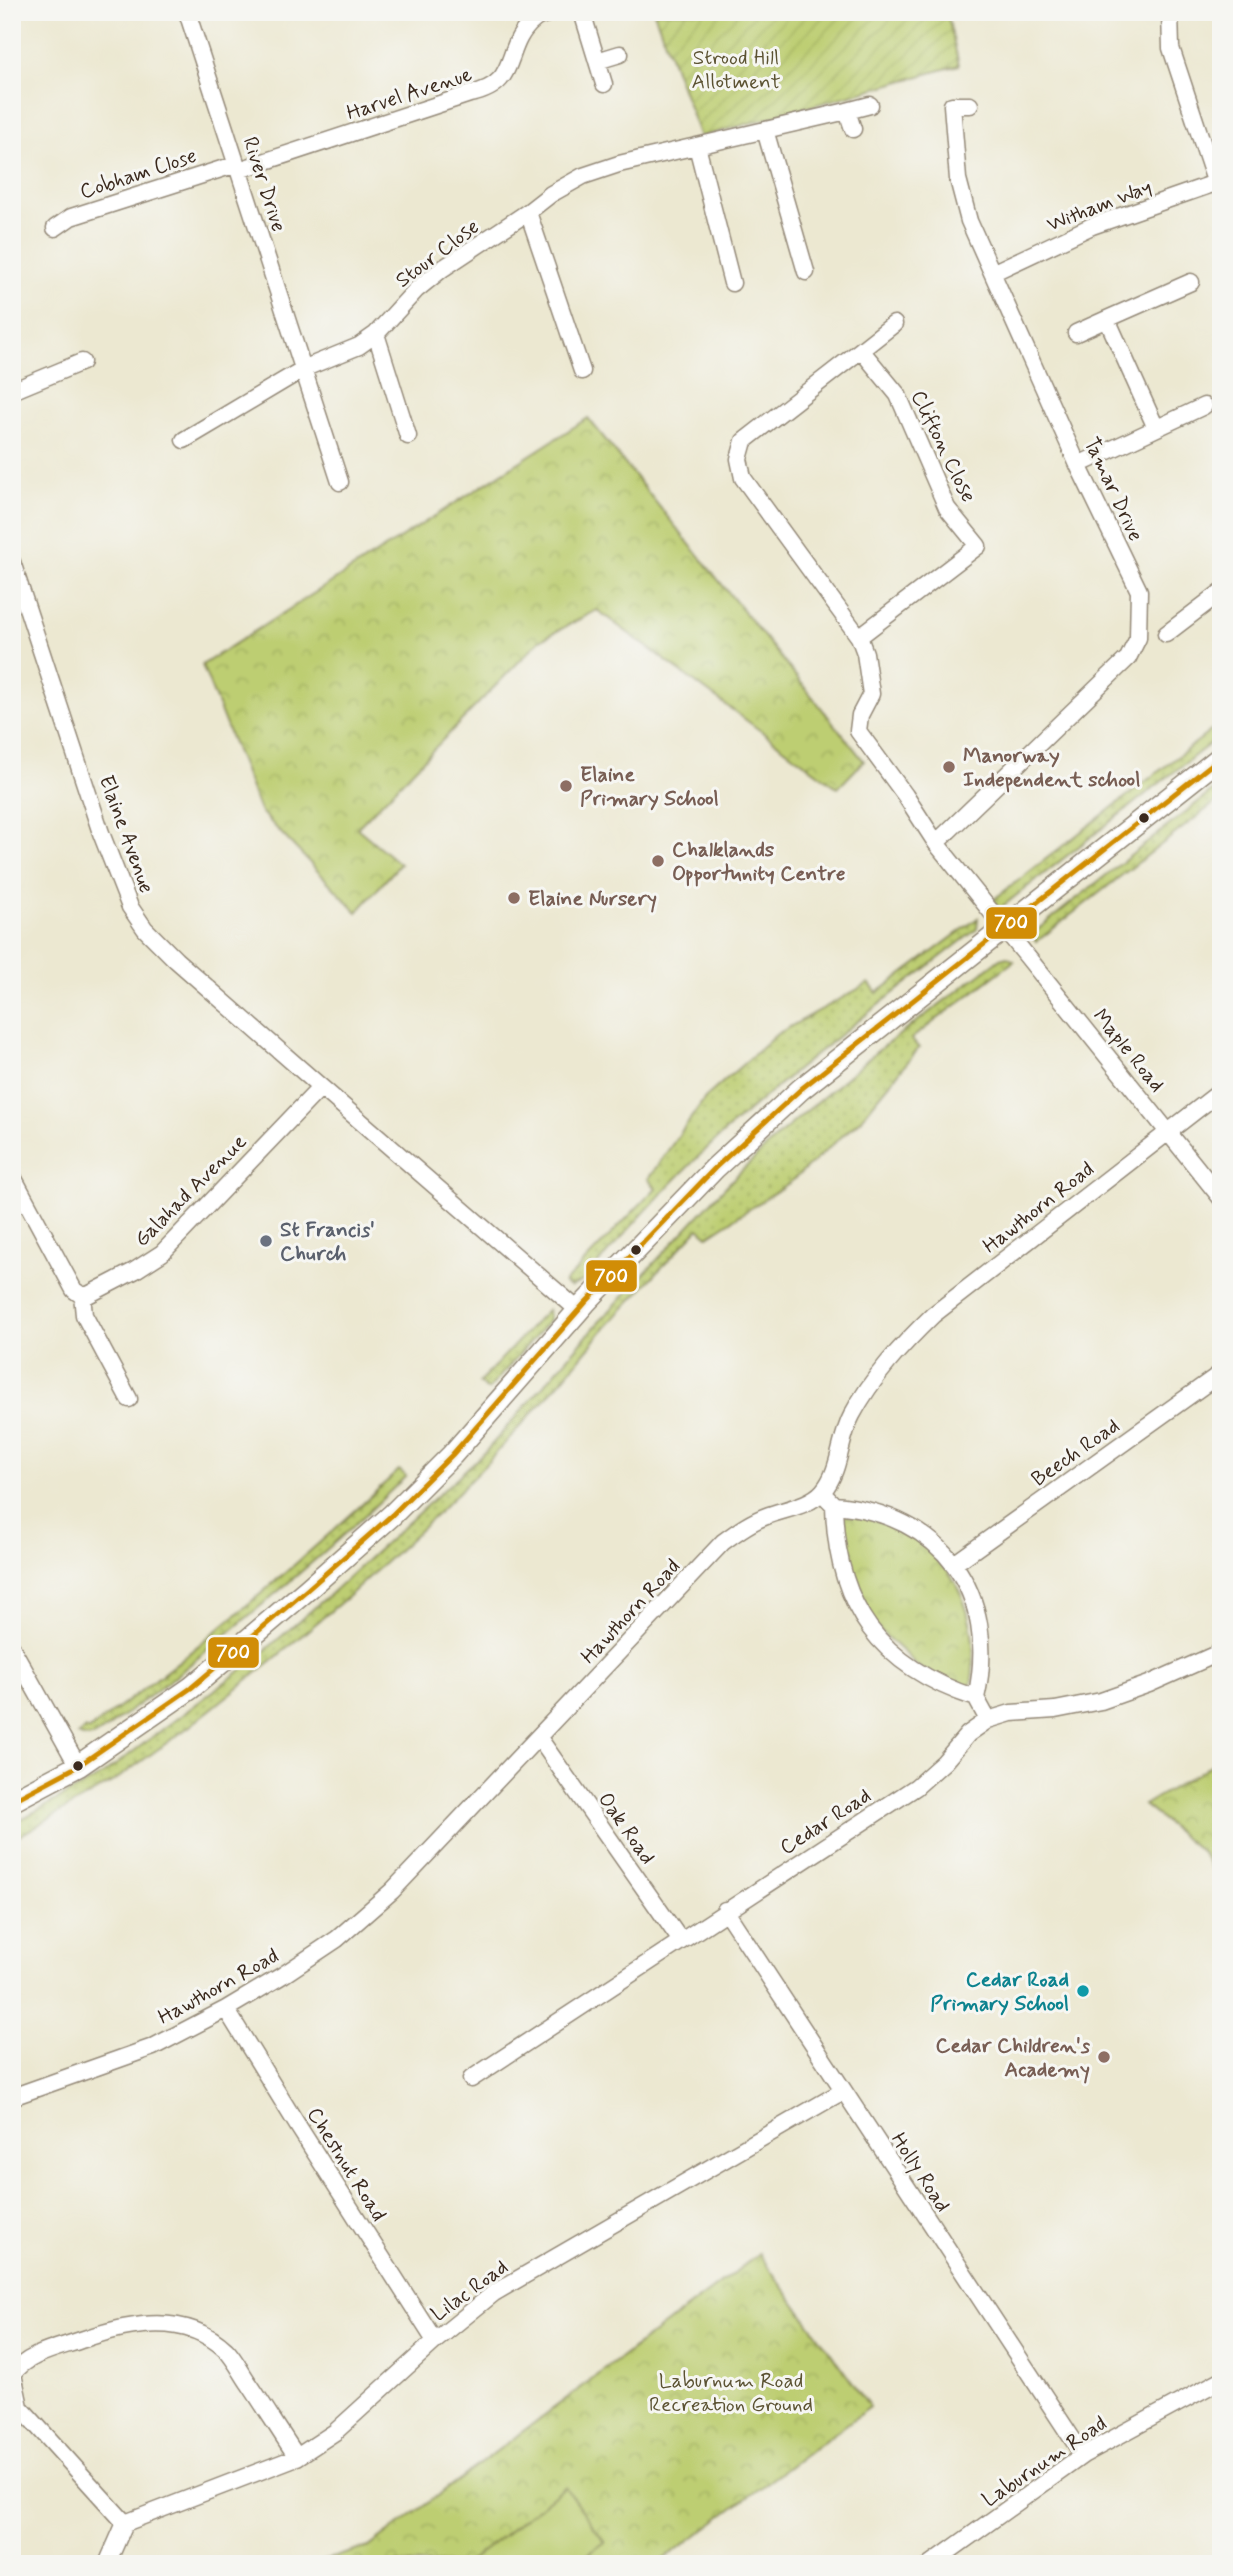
<svg xmlns="http://www.w3.org/2000/svg" width="1233" height="2576" viewBox="0 0 1233 2576" font-family="Mynerve,sans-serif">
  <style>
    .grass { fill: url(#grass-dots); stroke: #7c7c48; stroke-width: 2 }
    .park { fill: url(#park-crowns); stroke: #7c7c48; stroke-width: 2 }
    .garden { fill: url(#garden-furrows); stroke: #7c7c48; stroke-width: 2 }
    .pitch { fill: #bdce72; stroke: #7c7c48; stroke-width: 2 }
    .lines { fill: none; stroke-linecap: round; stroke-linejoin: round }
    .street-casing { stroke: #948978; stroke-width: 19 }
    .secondary-casing { stroke: #948978; stroke-width: 24 }
    .street { stroke: #fff; stroke-width: 16 }
    .secondary { stroke: #fff; stroke-width: 21 }
    .bus-1-casing { stroke: #f6f6f2; stroke-width: 10 }
    .bus-1 { stroke: #d18d06; stroke-width: 5 }
    .education-dot { fill: #8d6e63; stroke: #f6f6f2; stroke-width: 2.5 }
    .bus-dot { fill: #3b2a1e; stroke: #f6f6f2; stroke-width: 2.5 }
    .worship-dot { fill: #6b7280; stroke: #f6f6f2; stroke-width: 2.5 }
    .culture-dot { fill: #0f9aa8; stroke: #f6f6f2; stroke-width: 2.5 }
    .labels { text-anchor: middle; stroke-width: 6; stroke-linejoin: round; paint-order: stroke }
    .park-label { font-size: 21px; fill: #5c5333; stroke: #f6f6f2 }
    .street-label { font-size: 21px; fill: #3b2a1e; stroke: #f6f6f2 }
    .education-label { font-size: 21px; font-weight: bold; fill: #785e54; stroke: #f6f6f2; text-anchor: start }
    .worship-label { font-size: 21px; font-weight: bold; fill: #5b616d; stroke: #f6f6f2; text-anchor: start }
    .culture-label { font-size: 21px; font-weight: bold; fill: #0d838f; stroke: #f6f6f2; text-anchor: end }
    .line-badge { stroke: #f6f6f2; stroke-width: 2.5 }
    .badge-label { font-size: 19px; text-anchor: middle; font-weight: bold; fill: #fff }
  </style>
  <defs>
    <pattern id="grass-dots" width="8" height="8" patternUnits="userSpaceOnUse" patternTransform="scale(1.75)"><rect width="8" height="8" fill="#bdce72"/><path d="M2 2h.1M6 6h.1" fill="none" stroke="#a3b162" stroke-width="1.8" stroke-linecap="round"/></pattern>
    <pattern id="park-crowns" width="20" height="18" patternUnits="userSpaceOnUse" patternTransform="scale(1.75)"><rect width="20" height="18" fill="#bdce72"/><path d="M2 6a3 3 0 1 1 6 0M12 15a3 3 0 1 1 6 0" fill="none" stroke="#a3b162"/></pattern>
    <pattern id="garden-furrows" width="10" height="10" patternUnits="userSpaceOnUse" patternTransform="scale(1.75)"><rect width="10" height="10" fill="#bdce72"/><path d="M-1 1l2-2M0 10L10 0M9 11l2-2" fill="none" stroke="#a3b162"/></pattern>
  </defs>
  <rect width="100%" height="100%" fill="#f6f6f2"/>
  <filter id="ink" filterUnits="userSpaceOnUse"><feTurbulence type="fractalNoise" baseFrequency=".0143" numOctaves="2"/><feDisplacementMap in="SourceGraphic" scale="14" xChannelSelector="R" yChannelSelector="G"/><feConvolveMatrix kernelMatrix="1 2 1 2 8 2 1 2 1" color-interpolation-filters="sRGB"/></filter>
  <filter id="wash" filterUnits="userSpaceOnUse"><feTurbulence type="fractalNoise" baseFrequency=".00686" numOctaves="4" result="noise"/><feDisplacementMap in="SourceGraphic" scale="28" xChannelSelector="R" yChannelSelector="G"/><feGaussianBlur stdDeviation="1.57" result="paint"/><feColorMatrix in="noise" values="0 0 0 0 0 0 0 0 0 0 0 0 0 0 0 0 0 1.4 0 .05"/><feComposite in="paint" operator="in"/></filter>
  <g filter="url(#wash)">
    <rect width="100%" height="100%" fill="#ece8d1"/>
    <path class="grass" d="M1221,723V735L999,909L993,900Z
      M1221,784V798L1036,942L1033,937L1037,930Z
      M978,918L977,929C897,991 815,1052 739,1119C683,1168 632,1225 583,1281L570,1287L564,1283L656,1188L648,1179L705,1098L777,1034L869,983L877,993Z
      M1007,957L1014,961L911,1039L919,1048L860,1120L792,1181L708,1236L699,1228L693,1234L605,1328L562,1380L485,1465L436,1515L352,1593L275,1658L190,1726L117,1779L12,1840V1824L101,1776L253,1661L329,1595L487,1450L600,1321L728,1184L782,1132L875,1053L1000,959Z
      M548,1309L549,1321L488,1390L479,1383Z
      M399,1470L406,1476C336,1545 260,1607 183,1670C162,1686 141,1703 119,1719C111,1725 102,1733 92,1737C87,1739 83,1738 78,1735L85,1729L89,1730C198,1650 300,1563 399,1470Z"/>
    <path class="park" d="M588,418L864,761L838,788L597,610L540,640L357,828L400,864L357,912L260,811L202,665Z
      M840,1514C936,1521 988,1599 970,1691L920,1668L874,1625L846,1568Z
      M1221,1759V1883L1202,1852L1144,1805Z
      M759,2254L870,2407L657,2564H310L369,2547Z"/>
    <path class="garden" d="M654,12H947L959,65L700,137Z"/>
    <path class="pitch" d="M565,2487L605,2542L575,2564H466Z"/>
  </g>
  <g filter="url(#ink)">
    <g class="lines">
      <g class="street-casing">
        <path id="street" d="M187,12L340,482
          M582,12L604,84
          M1170,12L1171,48L1216,184
          M597,61L620,54
          M847,111L870,105
          M765,130L806,272
          M697,146L732,283
          M239,170L470,94C522,84 501,47 534,20C539,15 548,14 554,12
          M528,212L582,371
          M55,228L71,217L237,164
          M994,272L1092,226L1221,181
          M1076,333L1107,319
          M376,334L408,436
          M861,350L894,324
          M12,391L82,362
          M1156,428L1107,319L1191,282
          M184,440L305,368L359,346L376,334L416,290L442,269L528,212L551,194L583,176L619,164L847,111L853,129
          M1078,465L1204,406
          M12,562L101,833L130,907L145,929L176,960L321,1087L578,1310
          M1166,634L1221,592
          M859,637L978,546L947,508L898,395L861,350L744,441L739,459L743,478L859,637L865,653L871,694L860,715L858,731L905,795L936,843L1221,1198
          M936,843L1128,658L1138,638L1139,591L1078,465L969,221L958,179L952,105H970
          M12,1175L74,1290L81,1295H88L134,1271L162,1253L321,1087
          M82,1295L84,1315L129,1399
          M822,1493L834,1505C836,1606 880,1667 976,1698L988,1720
          M834,1505C942,1514 1000,1593 976,1698
          M954,1564L1221,1373
          M12,1648L78,1766
          M539,1738L681,1941
          M725,1910L1083,2455
          M226,2009L298,2126L435,2341
          M471,2079L916,1787L944,1762L968,1734L988,1720L1011,1713L1055,1710L1101,1701L1149,1684L1221,1652
          M12,2097L153,2047L226,2009L283,1975L337,1939L392,1891L723,1542C738,1531 752,1521 769,1515C786,1509 811,1505 823,1491C841,1470 839,1439 852,1415C872,1377 902,1345 933,1315L1221,1091
          M125,2523L297,2457L335,2432L435,2341L494,2293L843,2091
          M125,2523L20,2407L13,2374C28,2353 59,2348 84,2339C130,2323 186,2312 226,2350C235,2359 242,2374 250,2385C266,2409 281,2433 297,2457
          M107,2564L125,2523
          M931,2564L1083,2455L1221,2380"/>
      </g>
      <g class="secondary-casing">
        <path id="secondary" d="M12,1801L78,1766L191,1688L308,1589L392,1515L452,1455L585,1303L715,1168L801,1089L1221,757"/>
      </g>
      <use href="#street" class="street"/>
      <use href="#secondary" class="secondary"/>
      <g class="bus-1-casing">
        <path id="bus-1" d="M12,1801L78,1766L191,1688L308,1589L392,1515L452,1455L585,1303L715,1168L801,1089L1221,757"/>
      </g>
      <use href="#bus-1" class="bus-1"/>
    </g>
  </g>
  <g class="education-dot">
    <circle cx="949" cy="767" r="7"/>
    <circle cx="566" cy="786" r="7"/>
    <circle cx="658" cy="861" r="7"/>
    <circle cx="514" cy="898" r="7"/>
    <circle cx="1104" cy="2057" r="7"/>
  </g>
  <g class="bus-dot">
    <circle cx="1144" cy="818" r="6"/>
    <circle cx="636" cy="1250" r="6"/>
    <circle cx="78" cy="1766" r="6"/>
  </g>
  <circle class="worship-dot" cx="266" cy="1241" r="7"/>
  <circle class="culture-dot" cx="1083" cy="1991" r="7"/>
  <g class="labels">
    <g class="park-label">
      <text x="736" y="64">Strood Hill<tspan x="736" dy="24">Allotment</tspan></text>
      <text x="731" y="2387">Laburnum Road<tspan x="731" dy="24">Recreation Ground</tspan></text>
    </g>
    <g class="street-label">
      <text transform="translate(409 93) rotate(-18)" y="7">Harvel Avenue</text>
      <text transform="translate(138 173) rotate(-18)" y="7">Cobham Close</text>
      <text transform="translate(265 184) rotate(72)" y="7">River Drive</text>
      <text transform="translate(1099 205) rotate(-21)" y="7">Witham Way</text>
      <text transform="translate(437 253) rotate(-37)" y="7">Stour Close</text>
      <text transform="translate(944 446) rotate(64)" y="7">Clifton Close</text>
      <text transform="translate(1114 489) rotate(65)" y="7">Tamar Drive</text>
      <text transform="translate(127 834) rotate(70)" y="7">Elaine Avenue</text>
      <text transform="translate(1129 1050) rotate(51)" y="7">Maple Road</text>
      <text transform="translate(190 1190) rotate(-45)" y="7">Galahad Avenue</text>
      <text transform="translate(1038 1207) rotate(-38)" y="7">Hawthorn Road</text>
      <text transform="translate(1075 1452) rotate(-35)" y="7">Beech Road</text>
      <text transform="translate(630 1611) rotate(-47)" y="7">Hawthorn Road</text>
      <text transform="translate(825 1821) rotate(-33)" y="7">Cedar Road</text>
      <text transform="translate(627 1828) rotate(55)" y="7">Oak Road</text>
      <text transform="translate(218 1986) rotate(-29)" y="7">Hawthorn Road</text>
      <text transform="translate(347 2164) rotate(58)" y="7">Chestnut Road</text>
      <text transform="translate(921 2172) rotate(57)" y="7">Holly Road</text>
      <text transform="translate(469 2290) rotate(-36)" y="7">Lilac Road</text>
      <text transform="translate(1044 2461) rotate(-34)" y="7">Laburnum Road</text>
    </g>
    <g class="education-label">
      <text x="963" y="762">Manorway<tspan x="963" dy="24">Independent school</tspan></text>
      <text x="580" y="781">Elaine<tspan x="580" dy="24">Primary School</tspan></text>
      <text x="672" y="856">Chalklands<tspan x="672" dy="24">Opportunity Centre</tspan></text>
      <text x="528" y="905">Elaine Nursery</text>
      <text x="1090" y="2052" text-anchor="end">Cedar Children's<tspan x="1090" dy="24">Academy</tspan></text>
    </g>
    <g class="worship-label">
      <text x="280" y="1236">St Francis'<tspan x="280" dy="24">Church</tspan></text>
    </g>
    <g class="culture-label">
      <text x="1069" y="1986">Cedar Road<tspan x="1069" dy="24">Primary School</tspan></text>
    </g>
  </g>
  <g class="line-badge">
    <rect x="985" y="906" width="53" height="34" rx="7" fill="#d18d06"/>
    <rect x="585" y="1259" width="53" height="34" rx="7" fill="#d18d06"/>
    <rect x="207" y="1636" width="53" height="33" rx="7" fill="#d18d06"/>
  </g>
  <g class="badge-label">
    <text x="1011" y="929">700</text>
    <text x="611" y="1283">700</text>
    <text x="233" y="1659">700</text>
  </g>
  <rect width="1233" height="2576" fill="none" stroke="#f6f6f2" stroke-width="42"/>
</svg>
